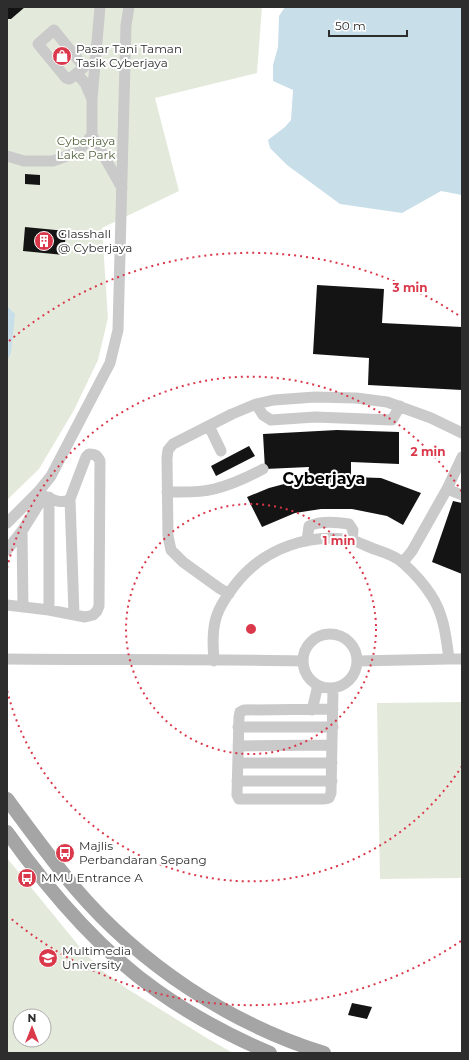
<svg xmlns="http://www.w3.org/2000/svg" width="469" height="1060" viewBox="0 0 469 1060" font-family="Montserrat,sans-serif">
  <style>
    .green { fill: #e4eadb; fill-rule: evenodd }
    .water { fill: #c8dee9 }
    .building { fill: #141414 }
    .lines { fill: none; stroke-linecap: round; stroke-linejoin: round }
    .minor { stroke: #cacaca; stroke-width: 11 }
    .major { stroke: #a5a5a5; stroke-width: 14 }
    .ring { fill: none; stroke: #da394c; stroke-width: 2; stroke-dasharray: 2 4 }
    .labels { text-anchor: middle; stroke-width: 4; stroke-linejoin: round; paint-order: stroke }
    .poi-label { font-size: 12px; fill: #2d2d2d; stroke: #fff; text-anchor: start }
    .park-label { font-size: 12px; fill: #52653d; stroke: #fff }
    .district-label { font-size: 16px; font-weight: bold; fill: #000; stroke: #fff }
    .centre { fill: #da394c; stroke: #fff; stroke-width: 2 }
    .ring-label { font-size: 12px; text-anchor: middle; font-weight: bold; fill: #da394c; stroke: #fff; stroke-width: 4; stroke-linejoin: round; paint-order: stroke }
  </style>
  <rect width="100%" height="100%" fill="#fff"/>
  <path class="green" d="M7,7H262L257,73L155,98L179,191L102,228L108,318L98,360L74,410L39,469L7,500Z
    M462,702V878L380,879L377,703Z
    M7,858L79,946L100,969L126,988L205,1037L233,1053H7ZM20,1016H44V1040H20Z"/>
  <path class="water" d="M285,7H462V195L441,191L402,213L340,204L287,165L270,148L268,140L285,127L291,120L293,90L273,81V65L278,47L279,16Z
    M7,306L15,314L11,353L7,361Z"/>
  <path class="building" d="M7,7H25L11,19H7Z
    M25,174L40,175V185L25,184Z
    M25,227L66,231L64,255L23,251Z
    M317,285L384,289L382,323L462,327V390L368,385L369,358L313,354Z
    M337,430L399,432V464L351,462V477L381,478L421,493L403,525L387,516L352,509H321L295,513L262,527L247,497L269,488L307,478L309,467L265,469L263,434Z
    M249,446L255,456L216,476L211,466Z
    M453,501L462,503V574L432,562Z
    M352,1003L372,1007L367,1019L348,1015Z"/>
  <g class="lines">
    <path class="minor" d="M100,7L92,99V135L122,188
      M54,30L84,67L71,78L69,79L66,78L38,44Z
      M77,74L85,83L91,97
      M7,156L24,161H53L78,152L92,135
      M256,404L263,415L271,420L315,417L392,420L400,406
      M209,426L221,451
      M447,489L462,495
      M167,492C183,492 199,493 214,489C231,485 248,477 263,469
      M44,496C53,499 61,505 70,499
      M49,497V610
      M7,523L39,491L51,476L110,363L118,330L126,25L129,7
      M22,531L23,607
      M307,541L309,526C320,521 337,522 349,524L353,530L352,540
      M7,550L22,531L44,496
      M403,562L412,551L447,489L462,457
      M229,594L219,588L183,562L171,550L168,536L167,458L168,450L173,444L232,414L256,404L274,400L315,397L356,398L387,402L431,418L462,433
      M7,605L49,610L85,617L93,615L97,611L99,606L100,461C97,455 95,454 89,454L86,457L70,499L74,614
      M303 661a27 27 0 1 1 54 0a27 27 0 1 1-54 0Z
      M7,659C106,660 204,659 303,661
      M449,659H462
      M214,661C213,647 212,632 216,618C220,604 230,591 239,580C266,548 310,533 351,540C359,542 366,546 374,549C383,552 396,556 403,563C413,572 424,584 431,595C444,614 446,637 449,659L358,661
      M333,688L331,793L329,798L323,799H239L237,795L239,717L240,712L244,710L333,709
      M312,710L318,685
      M238,727H333
      M238,746L332,745
      M238,763H332
      M237,781H332"/>
    <path class="major" d="M7,799C29,829 51,859 75,888C140,964 228,1023 324,1053
      M7,832C49,891 97,948 156,990C191,1015 230,1036 270,1053"/>
  </g>
  <g class="ring">
    <circle cx="251" cy="629" r="125"/>
    <path d="M462 766A251 251 0 0 1 7 690M7 568A251 251 0 0 1 462 492"/>
    <path d="M461 941A376 376 0 0 1 9 917M9 341A376 376 0 0 1 461 317"/>
  </g>
  <defs>
    <g id="shop-disc" transform="scale(1)"><circle r="9.5" fill="#da394c" stroke="#fff"/><path d="M-5-2.5h2.3a2.7 3.5 0 0 1 5.4 0H5L5.5 6h-11ZM-1.5-2.5h3a1.5 2.3 0 0 0-3 0Z" fill="#fff"/></g>
    <g id="building-disc" transform="scale(1)"><circle r="9.5" fill="#da394c" stroke="#fff"/><path d="M-4-6H4V6H1V3H-1V6H-4ZM-2.5-4.3h1.7v1.8h-1.7ZM.8-4.3h1.7v1.8H.8ZM-2.5-1h1.7V.8h-1.7ZM.8-1h1.7V.8H.8Z" fill="#fff"/></g>
    <g id="bus-disc" transform="scale(1)"><circle r="9.5" fill="#da394c" stroke="#fff"/><path d="M-5-6H5V4H4V6H2V4H-2V6H-4V4H-5ZM-3.5-4V0h7V-4ZM-3.5 1.2v1.5H-2V1.2ZM2 1.2v1.5H3.5V1.2Z" fill="#fff"/></g>
    <g id="university-disc" transform="scale(1)"><circle r="9.5" fill="#da394c" stroke="#fff"/><path d="M0-5L7-2L0 1L-7-2ZM-4 1L0 2.5L4 1V4Q0 6-4 4Z" fill="#fff"/></g>
  </defs>
  <g fill-rule="evenodd">
    <use href="#shop-disc" x="62" y="56"/>
    <use href="#building-disc" x="44" y="241"/>
    <use href="#bus-disc" x="65" y="853"/>
    <use href="#bus-disc" x="27" y="878"/>
    <use href="#university-disc" x="48" y="958"/>
  </g>
  <g class="labels">
    <g class="poi-label">
      <text x="76" y="53">Pasar Tani Taman<tspan x="76" dy="14">Tasik Cyberjaya</tspan></text>
      <text x="58" y="238">Glasshall<tspan x="58" dy="14">@ Cyberjaya</tspan></text>
      <text x="79" y="850">Majlis<tspan x="79" dy="14">Perbandaran Sepang</tspan></text>
      <text x="41" y="882">MMU Entrance A</text>
      <text x="62" y="955">Multimedia<tspan x="62" dy="14">University</tspan></text>
    </g>
    <g class="park-label">
      <text x="86" y="145">Cyberjaya<tspan x="86" dy="14">Lake Park</tspan></text>
    </g>
    <g class="district-label">
      <text x="324" y="484">Cyberjaya</text>
    </g>
  </g>
  <circle cx="251" cy="629" r="6" class="centre"/>
  <g class="ring-label">
    <text x="410" y="292">3 min</text>
    <text x="428" y="456">2 min</text>
    <text x="339" y="545">1 min</text>
  </g>
  <rect width="469" height="1060" fill="none" stroke="#2d2d2d" stroke-width="16"/>
  <g transform="translate(32 1028)"><circle r="19" fill="#ffffff" stroke="#ababab"/>
  <path d="M0-3L7 15L0 10L-7 15Z" fill="#da394c"/>
  <text y="-6" font-size="11" font-weight="bold" text-anchor="middle" fill="#2d2d2d">N</text>
  </g>
  <path d="M329 30v6h78v-6" fill="none" stroke="#2d2d2d" stroke-width="2"/>
  <text x="335" y="30" font-size="12" fill="#2d2d2d" stroke="#ffffff" stroke-width="3" paint-order="stroke">50 m</text>
</svg>
